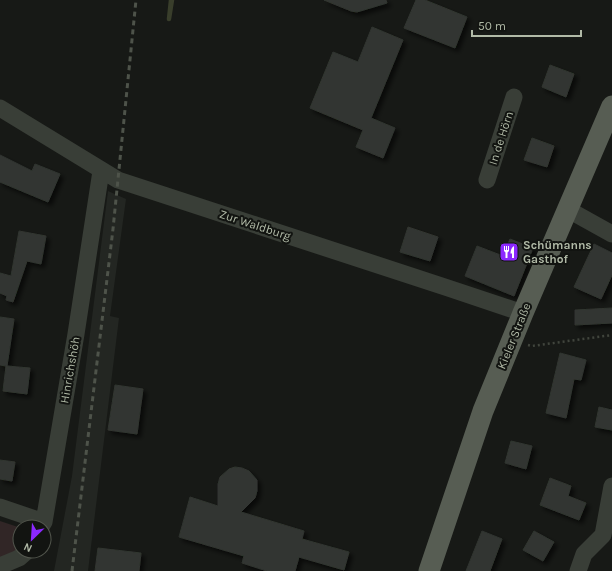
<svg xmlns="http://www.w3.org/2000/svg" width="612" height="571" viewBox="0 0 612 571" font-family="Karla,sans-serif">
  <style>
    .built { fill: #232622 }
    .green { fill: #312626 }
    .lines { fill: none; stroke-linecap: round; stroke-linejoin: round }
    .stream { stroke: #393e2b; stroke-width: 4.5 }
    .building { fill: #323531; stroke: #313530; filter: url(#shadow) }
    .path { stroke: #41453d; stroke-width: 2.5; stroke-dasharray: 2 3; stroke-linecap: butt }
    .minor { stroke: #393e37; stroke-width: 17 }
    .major { stroke: #575d53; stroke-width: 21 }
    .rail { stroke: #4e534a; stroke-width: 3; stroke-dasharray: 5 4; stroke-linecap: butt }
    .labels { text-anchor: middle; stroke-width: 4; stroke-linejoin: round; paint-order: stroke }
    .street-label { font-size: 12px; fill: #b1baa7; stroke: #121411 }
    .poi-label { font-size: 12px; font-weight: bold; fill: #b1baa7; stroke: #121411; text-anchor: start }
  </style>
  <defs>
    <filter id="shadow"><feDropShadow dx="3.5" dy="3.5" stdDeviation="2" flood-color="#0009"/></filter>
  </defs>
  <rect width="100%" height="100%" fill="#171916"/>
  <path class="built" d="M108,191L126,199L110,316L119,318L88,571H54L72,476Z"/>
  <path class="green" d="M0,521L18,527L19,553L0,560Z"/>
  <g class="lines">
    <path class="stream" d="M171,0L169,19L172,0"/>
  </g>
  <path class="building" d="M324,0H386L387,3L357,12L351,11Z
    M416,0H425L467,17L455,48L404,28Z
    M372,27L403,40L371,118L395,128L383,158L356,147L363,130L310,108L333,52L358,62Z
    M550,65L574,74L566,97L542,87Z
    M532,138L554,146L547,167L524,160Z
    M0,155L32,171L35,164L60,174L48,202L0,182Z
    M408,227L438,237L430,261L400,252Z
    M19,231L46,236L41,264L27,261L13,302L6,300L7,296L0,293V273L11,276Z
    M510,239L533,248L514,296L465,276L477,246L503,256Z
    M594,244L612,253V275L601,299L574,287Z
    M612,308V323L575,325V310Z
    M0,317L14,319L7,366L30,368L27,394L3,391L6,366L0,365Z
    M560,353L586,360L581,380L574,379L566,418L546,413Z
    M115,385L143,389L137,434L108,430Z
    M599,407L612,410V430L595,427Z
    M511,441L532,446L526,469L505,463Z
    M0,460L15,462L12,481L0,479Z
    M235,467L242,468L249,471L257,480V491L255,498L241,512L304,531L302,539L349,552L344,570L299,557L295,571H267L242,563L244,556L179,537L190,497L218,506V484L220,477L229,469Z
    M550,478L571,486L568,496L586,503L579,520L540,505Z
    M482,531L502,539L490,571H466Z
    M534,531L554,542L543,561L523,550Z
    M98,548L141,553L139,571H95Z"/>
  <g class="lines">
    <path class="path" d="M528,345L532,346L612,335"/>
    <path class="minor" d="M0,108L118,180L448,288L523,313
      M487,180L514,97
      M566,212L576,214L612,234
      M0,507L44,522
      M41,527L44,522L76,334L101,171
      M0,566L19,558L27,551
      M578,571L584,554L603,535L612,486"/>
    <path class="major" d="M429,571L483,411L523,313L612,106"/>
    <path class="rail" d="M72,571L113,229L136,0"/>
  </g>
  <defs>
    <g id="restaurant-square" transform="scale(1)"><rect x="-9" y="-9" width="18" height="18" rx="4" fill="#8c28ff" stroke="#121411"/><path d="M-5-6h1v4h1v-4h1v4h1v-4h1v5L-1.5 .5V6h-2V.5L-5-1ZM5-6V6H3V1.5H1.5Q1.5-4 5-6Z" fill="#fff"/></g>
  </defs>
  <g fill-rule="evenodd">
    <use href="#restaurant-square" x="509" y="252"/>
  </g>
  <g class="labels">
    <g class="street-label">
      <text transform="translate(501 138) rotate(-72)" y="4">In de Hörn</text>
      <text transform="translate(255 225) rotate(18)" y="4">Zur Waldburg</text>
      <text transform="translate(514 336) rotate(-68)" y="4">Kieler Straße</text>
      <text transform="translate(70 370) rotate(-80)" y="4">Hinrichshöh</text>
    </g>
    <g class="poi-label">
      <text x="523" y="249">Schümanns<tspan x="523" dy="14">Gasthof</tspan></text>
    </g>
  </g>
  <g transform="translate(32 539) rotate(205)"><circle r="19" fill="#121411" stroke="#52564d"/>
  <path d="M0-3L7 15L0 10L-7 15Z" fill="#8c28ff"/>
  <text y="-6" font-size="11" font-weight="bold" text-anchor="middle" fill="#b1baa7">N</text>
  </g>
  <path d="M472 30v6h109v-6" fill="none" stroke="#b1baa7" stroke-width="2"/>
  <text x="478" y="30" font-size="12" fill="#b1baa7" stroke="#121411" stroke-width="3" paint-order="stroke">50 m</text>
</svg>
